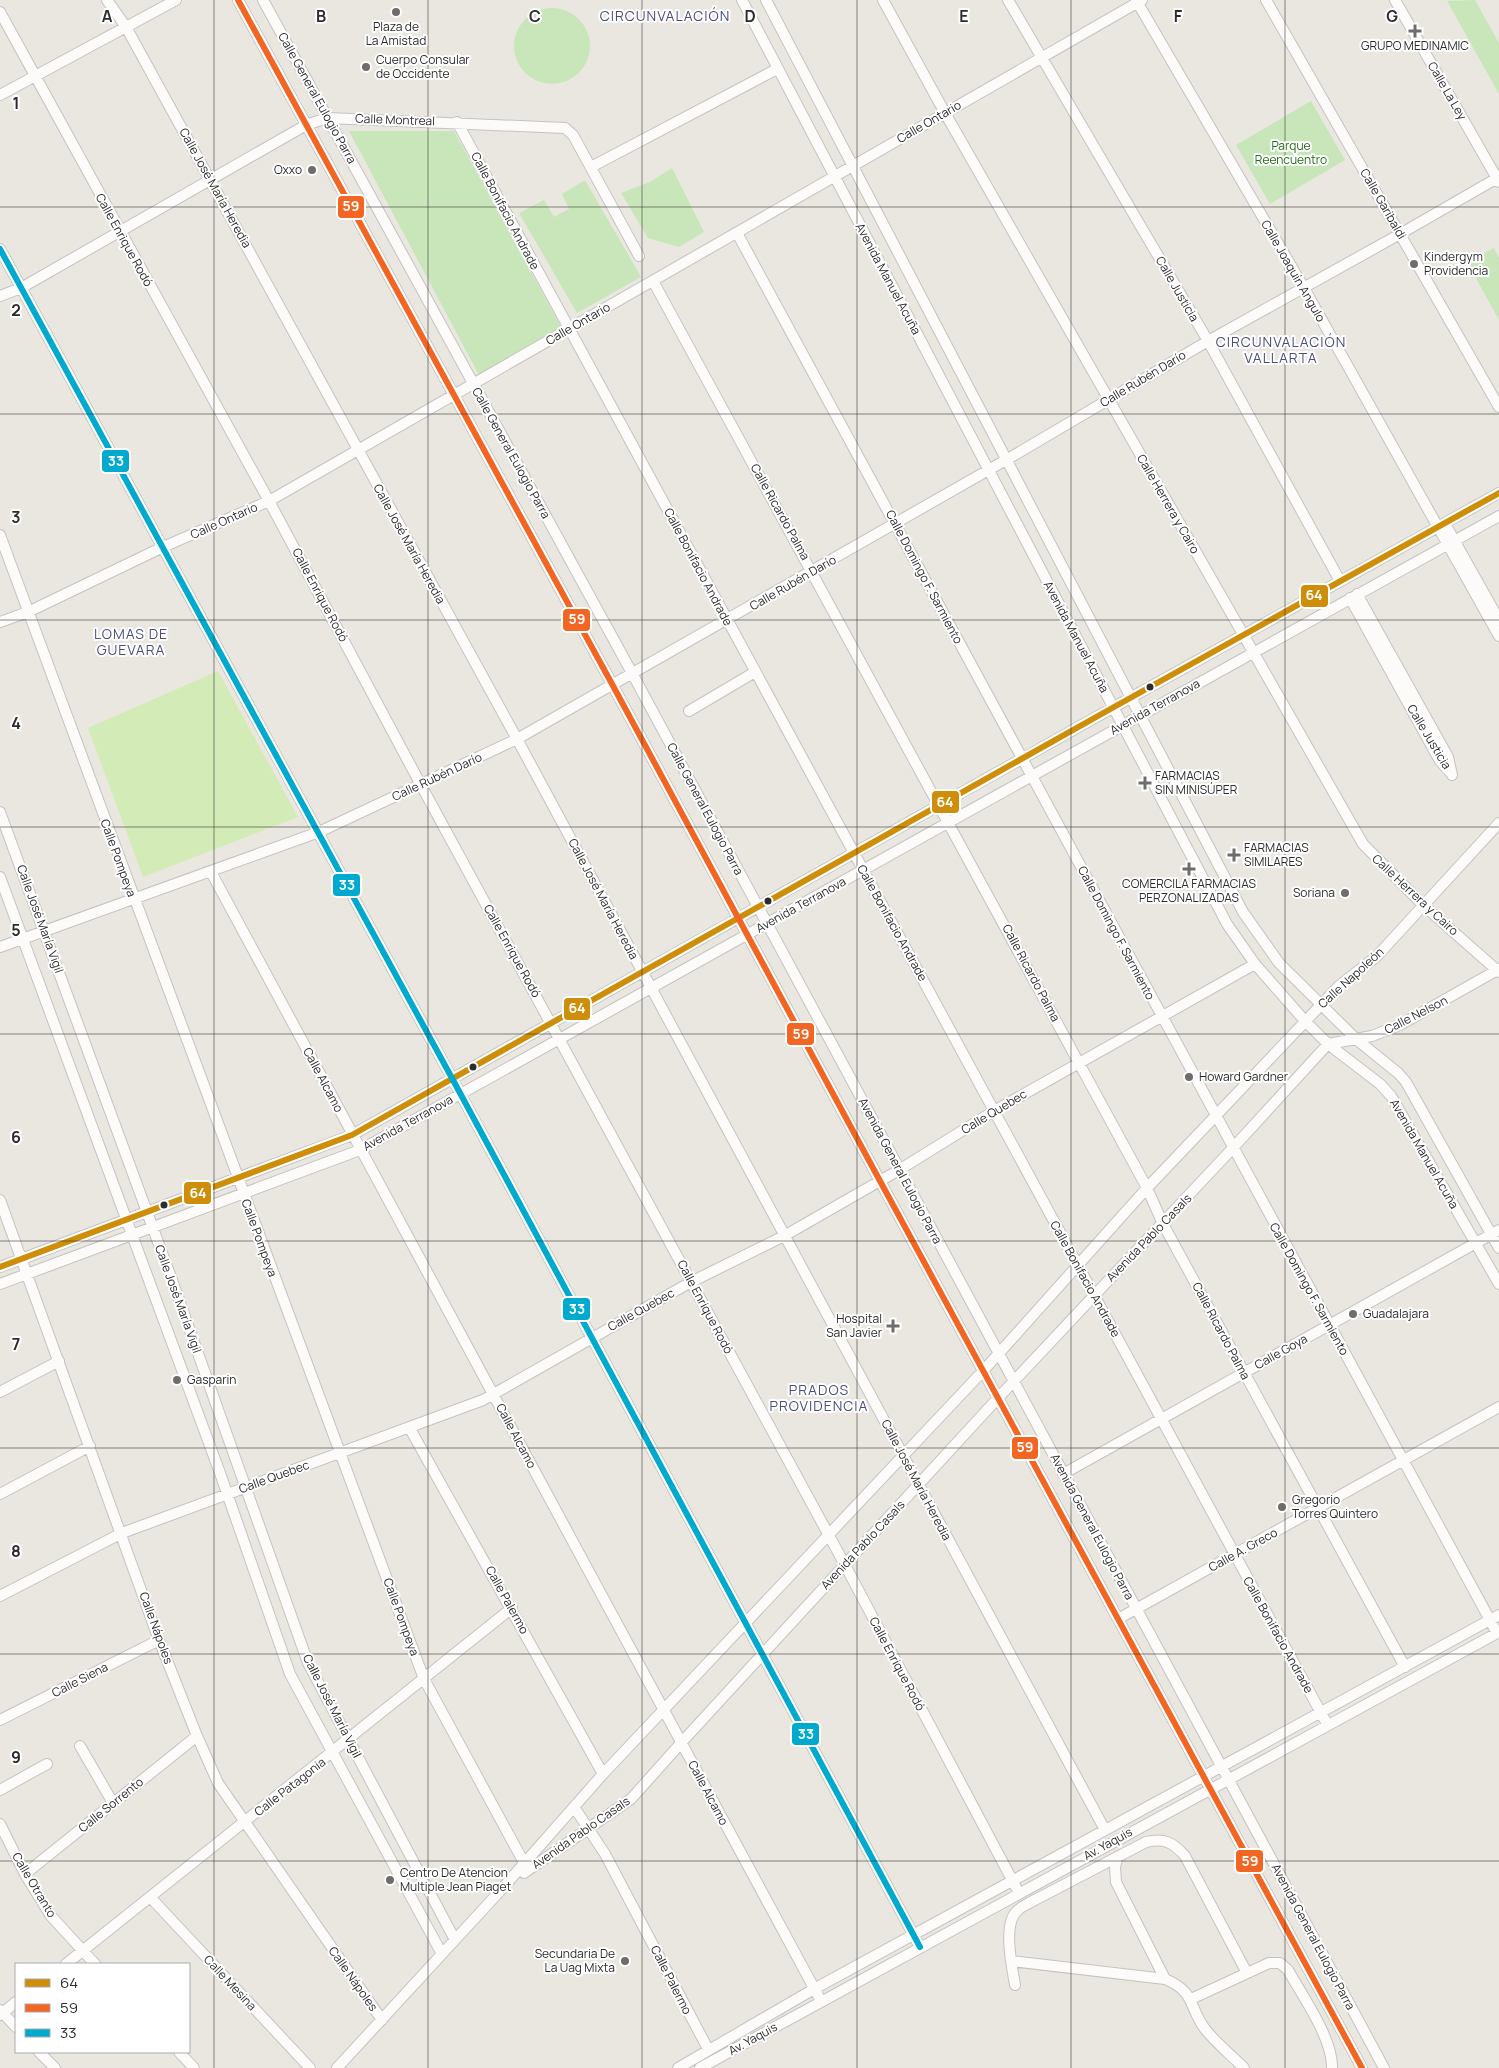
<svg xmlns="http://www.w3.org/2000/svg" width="1499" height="2068" viewBox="0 0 1499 2068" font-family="Manrope,sans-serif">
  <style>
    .green { fill: #c8e6b9 }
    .pitch { fill: #d3ebb6 }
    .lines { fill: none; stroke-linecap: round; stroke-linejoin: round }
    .minor-casing { stroke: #c4c3c2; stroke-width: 12 }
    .minor { stroke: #fcfbfa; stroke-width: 10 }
    .bus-1-casing { stroke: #fff; stroke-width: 10 }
    .bus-2-casing { stroke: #fff; stroke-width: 10 }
    .bus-3-casing { stroke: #fff; stroke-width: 10 }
    .bus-1 { stroke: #ce8e09; stroke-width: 6 }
    .bus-2 { stroke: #f26522; stroke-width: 6 }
    .bus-3 { stroke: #00a9ce; stroke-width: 6 }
    .grid { fill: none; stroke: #2c2c2c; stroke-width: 1; stroke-opacity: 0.55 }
    .poi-dot { fill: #6e6d6b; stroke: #fff; stroke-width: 2 }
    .bus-dot { fill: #2c2c2c; stroke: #fff; stroke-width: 2 }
    .labels { text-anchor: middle; stroke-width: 4; stroke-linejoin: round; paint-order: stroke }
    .poi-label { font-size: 12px; fill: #2c2c2c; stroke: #fff; text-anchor: start }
    .street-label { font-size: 12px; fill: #2c2c2c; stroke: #fff }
    .park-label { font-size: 12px; fill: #236d17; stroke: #fff }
    .neighbourhood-label { font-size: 14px; letter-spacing: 1px; fill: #4a4f7f; stroke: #fff }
    .grid-label { font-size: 16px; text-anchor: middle; font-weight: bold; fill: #2c2c2c; stroke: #fff; stroke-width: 4; stroke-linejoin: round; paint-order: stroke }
    .line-badge { stroke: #fff; stroke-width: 2 }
    .badge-label { font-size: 14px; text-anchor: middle; font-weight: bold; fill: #fff }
  </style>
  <rect width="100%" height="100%" fill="#eae7e1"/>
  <path class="green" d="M1475,0L1499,43V94L1447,1Z
    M514 46a38 38 0 1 1 76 0a38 38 0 1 1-76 0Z
    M1311,101L1345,160L1270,204L1236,145Z
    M349,131H454L561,327L479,375Z
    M672,168L704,232L679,247L648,238L621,193L650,182Z
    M585,180L641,277L577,313L519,213L544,200L554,217L569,209L562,194Z
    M1494,248L1499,258V320L1467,262Z"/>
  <path class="pitch" d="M218,671L298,817L143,877L88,728Z"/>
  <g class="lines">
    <g class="minor-casing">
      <path id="minor" d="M107,0L126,27L517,739L1105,1830
        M238,0L612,684L880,1181L1362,2068
        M263,0L632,673L1384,2068
        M742,0L1227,924L1255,964L1305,1021L1328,1044L1380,1084L1391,1096L1499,1284
        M766,0L1243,912L1279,963L1356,1039L1398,1073L1406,1082L1499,1248
        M883,0L945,113L1363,844L1423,905L1499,972
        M1008,0L1208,341L1340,581
        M1136,0L1304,288L1499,636
        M1266,0L1499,407
        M1395,0L1499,182
        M0,12L269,501L421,785L845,1565L1019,1893
        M0,95L176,0
        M457,122L1327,1724
        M591,167L777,69
        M737,233L1497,1633
        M0,249L453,1080L920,1947
        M653,281L1147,1188L1163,1224L1405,1667
        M0,296L21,288L306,125L327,118L565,128L573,135L639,256
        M1445,524L1499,620
        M0,535L424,1679L528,1870
        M1357,594L1448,757L1452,775
        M1350,598L1440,761L1451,773
        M0,622L28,612L163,547L269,501L1142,0
        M689,711L755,672
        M0,812L172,1280L308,1663L455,1940
        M211,872L821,2001
        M0,877L220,1473L290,1674L442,1954
        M0,947L319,832L517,739L1006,460L1208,341L1400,234L1499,177
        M0,1200L159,1640L197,1736L218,1783L382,2020
        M0,1267L352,1135L1114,707L1499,493
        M0,1284L360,1150L1499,516
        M0,1392L59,1361
        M409,1427L603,1774
        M1063,1474L1499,1230
        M0,1494L90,1446
        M0,1596L122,1533L483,1400L691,1282L784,1236L899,1170L994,1111L1255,964
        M1118,1619L1499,1407
        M0,1720L159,1640
        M80,1746L113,1803
        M0,1790L47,1764
        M574,1807L605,1854L708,2049
        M0,1824L25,1874L51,1916L95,1964
        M1118,1856L1115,1867L1116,1882L1165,1979
        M524,1873L631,1799L681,1743L998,1398L1232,1149L1328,1044L1372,1036L1400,1025L1499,969
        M25,1874L197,1736
        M151,1898L310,2068
        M1011,1961L1165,1979C1196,1992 1188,2006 1205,2029C1216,2043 1231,2055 1244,2068
        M66,1964L512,1608
        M1015,1985C1012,1967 1003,1926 1016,1912C1019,1908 1024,1906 1029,1903L1146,1842C1164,1838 1173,1842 1185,1856L1247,1973
        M1191,1999L1269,1963H1280L1288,1970C1303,1997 1333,2039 1332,2068
        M0,2010L16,2027
        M0,2015L16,2002
        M39,2052L55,2068
        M179,2052L194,2068
        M337,2068L500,1891L603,1774L983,1371L1147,1188L1339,986L1377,956L1499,823
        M678,2068L814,1989L1499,1615
        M700,2068L1499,1632"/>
    </g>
    <use href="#minor" class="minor"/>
    <g class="bus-1-casing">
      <path id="bus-1" d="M0,1267L352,1135L1114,707L1499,493"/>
    </g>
    <g class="bus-2-casing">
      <path id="bus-2" d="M238,0L612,684L880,1181L1362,2068"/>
    </g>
    <g class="bus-3-casing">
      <path id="bus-3" d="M0,249L453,1080L920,1947"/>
    </g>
    <use href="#bus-1" class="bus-1"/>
    <use href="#bus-2" class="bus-2"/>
    <use href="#bus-3" class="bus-3"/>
  </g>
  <path class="grid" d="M214,0V2068M428,0V2068M642,0V2068M857,0V2068M1071,0V2068M1285,0V2068M0,207H1499M0,414H1499M0,620H1499M0,827H1499M0,1034H1499M0,1241H1499M0,1448H1499M0,1654H1499M0,1861H1499"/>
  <g class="poi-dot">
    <circle cx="396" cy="12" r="5"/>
    <path d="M1412.5 23.5h5v5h5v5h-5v5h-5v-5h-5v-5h5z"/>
    <circle cx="366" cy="67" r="5"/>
    <circle cx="312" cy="170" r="5"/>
    <circle cx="1414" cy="264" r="5"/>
    <path d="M1142.5 775.5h5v5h5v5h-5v5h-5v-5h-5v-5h5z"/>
    <path d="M1231.5 847.5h5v5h5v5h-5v5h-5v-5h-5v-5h5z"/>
    <path d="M1186.5 861.5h5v5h5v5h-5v5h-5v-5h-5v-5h5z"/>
    <circle cx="1345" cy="893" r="5"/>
    <circle cx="1189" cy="1077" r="5"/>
    <circle cx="1353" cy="1314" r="5"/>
    <path d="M890.5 1318.5h5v5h5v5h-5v5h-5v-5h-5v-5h5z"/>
    <circle cx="177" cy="1380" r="5"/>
    <circle cx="1282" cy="1507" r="5"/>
    <circle cx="390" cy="1880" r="5"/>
    <circle cx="625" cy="1961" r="5"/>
  </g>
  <g class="bus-dot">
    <circle cx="1150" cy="687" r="4.5"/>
    <circle cx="768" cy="901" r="4.5"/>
    <circle cx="473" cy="1067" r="4.5"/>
    <circle cx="164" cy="1205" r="4.5"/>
  </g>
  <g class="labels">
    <g class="poi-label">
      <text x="396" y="31" text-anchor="middle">Plaza de<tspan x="396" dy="14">La Amistad</tspan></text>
      <text x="1415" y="50" text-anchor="middle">GRUPO MEDINAMIC</text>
      <text x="376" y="64">Cuerpo Consular<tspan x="376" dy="14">de Occidente</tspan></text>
      <text x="302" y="174" text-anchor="end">Oxxo</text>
      <text x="1424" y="261">Kindergym<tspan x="1424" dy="14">Providencia</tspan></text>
      <text x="1155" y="780">FARMACIAS<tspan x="1155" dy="14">SIN MINISÚPER</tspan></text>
      <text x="1244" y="852">FARMACIAS<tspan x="1244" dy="14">SIMILARES</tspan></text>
      <text x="1189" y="888" text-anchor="middle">COMERCILA FARMACIAS<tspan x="1189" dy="14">PERZONALIZADAS</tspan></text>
      <text x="1335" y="897" text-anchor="end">Soriana</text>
      <text x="1199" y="1081">Howard Gardner</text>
      <text x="1363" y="1318">Guadalajara</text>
      <text x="882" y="1323" text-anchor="end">Hospital<tspan x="882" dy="14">San Javier</tspan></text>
      <text x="187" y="1384">Gasparin</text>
      <text x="1292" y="1504">Gregorio<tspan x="1292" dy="14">Torres Quintero</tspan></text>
      <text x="400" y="1877">Centro De Atencion<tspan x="400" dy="14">Multiple Jean Piaget</tspan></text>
      <text x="615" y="1958" text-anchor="end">Secundaria De<tspan x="615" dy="14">La Uag Mixta</tspan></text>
    </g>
    <g class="street-label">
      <text transform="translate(1447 91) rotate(60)" y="4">Calle La Ley</text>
      <text transform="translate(317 98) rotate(61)" y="4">Calle General Eulogio Parra</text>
      <text transform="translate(395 120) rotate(2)" y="4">Calle Montreal</text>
      <text transform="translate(929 122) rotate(-30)" y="4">Calle Ontario</text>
      <text transform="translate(215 188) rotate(61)" y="4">Calle José María Heredia</text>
      <text transform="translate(1383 204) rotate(60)" y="4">Calle Garibaldi</text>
      <text transform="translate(505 211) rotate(62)" y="4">Calle Bonifacio Andrade</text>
      <text transform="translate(124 240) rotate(61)" y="4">Calle Enrique Rodó</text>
      <text transform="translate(1293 271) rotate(60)" y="4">Calle Joaquín Angulo</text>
      <text transform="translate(888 279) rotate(62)" y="4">Avenida Manuel Acuña</text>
      <text transform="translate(1177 289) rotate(60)" y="4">Calle Justicia</text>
      <text transform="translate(578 324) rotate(-30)" y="4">Calle Ontario</text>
      <text transform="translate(1143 379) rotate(-31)" y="4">Calle Rubén Darío</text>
      <text transform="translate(511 453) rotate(61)" y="4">Calle General Eulogio Parra</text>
      <text transform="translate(1168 504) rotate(60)" y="4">Calle Herrera y Cairo</text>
      <text transform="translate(780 512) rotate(61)" y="4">Calle Ricardo Palma</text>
      <text transform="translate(224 521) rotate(-24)" y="4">Calle Ontario</text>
      <text transform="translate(409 544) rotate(61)" y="4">Calle José María Heredia</text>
      <text transform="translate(698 567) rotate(62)" y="4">Calle Bonifacio Andrade</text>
      <text transform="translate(924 577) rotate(62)" y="4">Calle Domingo F. Sarmiento</text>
      <text transform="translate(793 583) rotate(-30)" y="4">Calle Rubén Darío</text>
      <text transform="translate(320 595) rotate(62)" y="4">Calle Enrique Rodó</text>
      <text transform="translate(1076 637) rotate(62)" y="4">Avenida Manuel Acuña</text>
      <text transform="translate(1155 707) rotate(-29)" y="4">Avenida Terranova</text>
      <text transform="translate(1429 737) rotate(59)" y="4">Calle Justicia</text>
      <text transform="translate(437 777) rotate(-25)" y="4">Calle Rubén Darío</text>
      <text transform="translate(705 809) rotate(62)" y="4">Calle General Eulogio Parra</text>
      <text transform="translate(118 858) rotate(70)" y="4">Calle Pompeya</text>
      <text transform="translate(1415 895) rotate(43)" y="4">Calle Herrera y Cairo</text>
      <text transform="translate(603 899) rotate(62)" y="4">Calle José María Heredia</text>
      <text transform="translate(801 905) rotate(-29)" y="4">Avenida Terranova</text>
      <text transform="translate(40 919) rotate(70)" y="4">Calle José María Vigil</text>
      <text transform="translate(892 923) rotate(61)" y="4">Calle Bonifacio Andrade</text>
      <text transform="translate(1116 933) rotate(62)" y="4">Calle Domingo F. Sarmiento</text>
      <text transform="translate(512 951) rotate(61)" y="4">Calle Enrique Rodó</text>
      <text transform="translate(1031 973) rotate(62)" y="4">Calle Ricardo Palma</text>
      <text transform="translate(1351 978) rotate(-42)" y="4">Calle Napoleón</text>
      <text transform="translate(1416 1015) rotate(-27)" y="4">Calle Nelson</text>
      <text transform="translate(323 1080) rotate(62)" y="4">Calle Alcamo</text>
      <text transform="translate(994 1112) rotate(-31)" y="4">Calle Quebec</text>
      <text transform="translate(408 1123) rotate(-29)" y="4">Avenida Terranova</text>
      <text transform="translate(1424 1154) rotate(60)" y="4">Avenida Manuel Acuña</text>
      <text transform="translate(900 1171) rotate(62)" y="4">Avenida General Eulogio Parra</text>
      <text transform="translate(259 1238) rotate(70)" y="4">Calle Pompeya</text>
      <text transform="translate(1149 1238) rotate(-46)" y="4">Avenida Pablo Casals</text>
      <text transform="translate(1085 1279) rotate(61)" y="4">Calle Bonifacio Andrade</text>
      <text transform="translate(1309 1289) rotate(61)" y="4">Calle Domingo F. Sarmiento</text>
      <text transform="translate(178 1299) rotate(70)" y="4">Calle José María Vigil</text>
      <text transform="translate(705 1307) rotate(62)" y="4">Calle Enrique Rodó</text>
      <text transform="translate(641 1310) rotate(-29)" y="4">Calle Quebec</text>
      <text transform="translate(1221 1331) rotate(62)" y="4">Calle Ricardo Palma</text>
      <text transform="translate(1281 1352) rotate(-29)" y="4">Calle Goya</text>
      <text transform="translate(516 1436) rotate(62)" y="4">Calle Alcamo</text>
      <text transform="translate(274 1477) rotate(-20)" y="4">Calle Quebec</text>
      <text transform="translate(916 1480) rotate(62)" y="4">Calle José María Heredia</text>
      <text transform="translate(1092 1527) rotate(62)" y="4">Avenida General Eulogio Parra</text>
      <text transform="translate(863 1545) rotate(-47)" y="4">Avenida Pablo Casals</text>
      <text transform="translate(1243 1550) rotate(-29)" y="4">Calle A. Greco</text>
      <text transform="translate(507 1600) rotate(61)" y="4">Calle Palermo</text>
      <text transform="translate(401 1617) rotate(70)" y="4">Calle Pompeya</text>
      <text transform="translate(156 1628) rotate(70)" y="4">Calle Nápoles</text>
      <text transform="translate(1278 1635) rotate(61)" y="4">Calle Bonifacio Andrade</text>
      <text transform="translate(897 1664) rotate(62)" y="4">Calle Enrique Rodó</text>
      <text transform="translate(80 1680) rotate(-27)" y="4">Calle Siena</text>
      <text transform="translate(332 1706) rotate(63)" y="4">Calle José María Vigil</text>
      <text transform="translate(290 1787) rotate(-38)" y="4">Calle Patagonia</text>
      <text transform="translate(708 1793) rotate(62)" y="4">Calle Alcamo</text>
      <text transform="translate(111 1805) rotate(-39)" y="4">Calle Sorrento</text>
      <text transform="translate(581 1833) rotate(-35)" y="4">Avenida Pablo Casals</text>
      <text transform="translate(1108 1844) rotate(-29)" y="4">Av. Yaquis</text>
      <text transform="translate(34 1885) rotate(59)" y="4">Calle Otranto</text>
      <text transform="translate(1313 1937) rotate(62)" y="4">Avenida General Eulogio Parra</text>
      <text transform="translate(353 1979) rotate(55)" y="4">Calle Nápoles</text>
      <text transform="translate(671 1980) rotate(63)" y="4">Calle Palermo</text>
      <text transform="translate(230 1983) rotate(47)" y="4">Calle Mesina</text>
      <text transform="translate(753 2039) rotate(-29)" y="4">Av. Yaquis</text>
    </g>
    <g class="park-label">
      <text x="1291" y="150">Parque<tspan x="1291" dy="14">Reencuentro</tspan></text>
    </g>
    <g class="neighbourhood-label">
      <text x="665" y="21">CIRCUNVALACIÓN</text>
      <text x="1281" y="347">CIRCUNVALACIÓN<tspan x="1281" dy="16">VALLARTA</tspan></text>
      <text x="131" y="639">LOMAS DE<tspan x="131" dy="16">GUEVARA</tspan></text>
      <text x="819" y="1395">PRADOS<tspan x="819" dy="16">PROVIDENCIA</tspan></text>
    </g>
  </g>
  <g class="grid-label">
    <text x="107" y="22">A</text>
    <text x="321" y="22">B</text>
    <text x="535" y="22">C</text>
    <text x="750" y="22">D</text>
    <text x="964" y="22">E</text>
    <text x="1178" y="22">F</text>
    <text x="1392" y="22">G</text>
    <text x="16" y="109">1</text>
    <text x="16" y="316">2</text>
    <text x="16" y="523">3</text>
    <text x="16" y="729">4</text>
    <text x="16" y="936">5</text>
    <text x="16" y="1143">6</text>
    <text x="16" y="1350">7</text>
    <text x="16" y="1557">8</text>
    <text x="16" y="1763">9</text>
  </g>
  <g class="line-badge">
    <rect x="337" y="195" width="28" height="24" rx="5" fill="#f26522"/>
    <rect x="101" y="449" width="29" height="24" rx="5" fill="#00a9ce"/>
    <rect x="1300" y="584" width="29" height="24" rx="5" fill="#ce8e09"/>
    <rect x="562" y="608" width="29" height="24" rx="5" fill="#f26522"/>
    <rect x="931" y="790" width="29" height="24" rx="5" fill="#ce8e09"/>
    <rect x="332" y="873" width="29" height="24" rx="5" fill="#00a9ce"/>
    <rect x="563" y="997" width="28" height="24" rx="5" fill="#ce8e09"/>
    <rect x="786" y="1022" width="29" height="24" rx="5" fill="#f26522"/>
    <rect x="183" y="1181" width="29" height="24" rx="5" fill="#ce8e09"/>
    <rect x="562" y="1297" width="29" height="24" rx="5" fill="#00a9ce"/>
    <rect x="1011" y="1436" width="28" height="24" rx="5" fill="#f26522"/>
    <rect x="791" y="1722" width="29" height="24" rx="5" fill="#00a9ce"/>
    <rect x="1235" y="1849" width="29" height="24" rx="5" fill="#f26522"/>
  </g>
  <g class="badge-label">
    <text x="351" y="211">59</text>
    <text x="116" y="466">33</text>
    <text x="1314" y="600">64</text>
    <text x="577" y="624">59</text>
    <text x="945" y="807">64</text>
    <text x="347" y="890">33</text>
    <text x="577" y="1013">64</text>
    <text x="801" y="1039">59</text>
    <text x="198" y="1198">64</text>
    <text x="577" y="1314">33</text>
    <text x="1025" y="1452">59</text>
    <text x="806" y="1739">33</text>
    <text x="1250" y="1866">59</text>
  </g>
  <rect x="15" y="1963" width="175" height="90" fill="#ffffff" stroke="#ababab"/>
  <rect x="25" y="1979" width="25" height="8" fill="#ce8e09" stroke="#ababab"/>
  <text x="60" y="1988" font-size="15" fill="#2c2c2c">64</text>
  <rect x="25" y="2004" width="25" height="8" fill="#f26522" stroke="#ababab"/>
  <text x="60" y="2013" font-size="15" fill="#2c2c2c">59</text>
  <rect x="25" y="2029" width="25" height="8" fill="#00a9ce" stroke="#ababab"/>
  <text x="60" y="2038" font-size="15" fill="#2c2c2c">33</text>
</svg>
